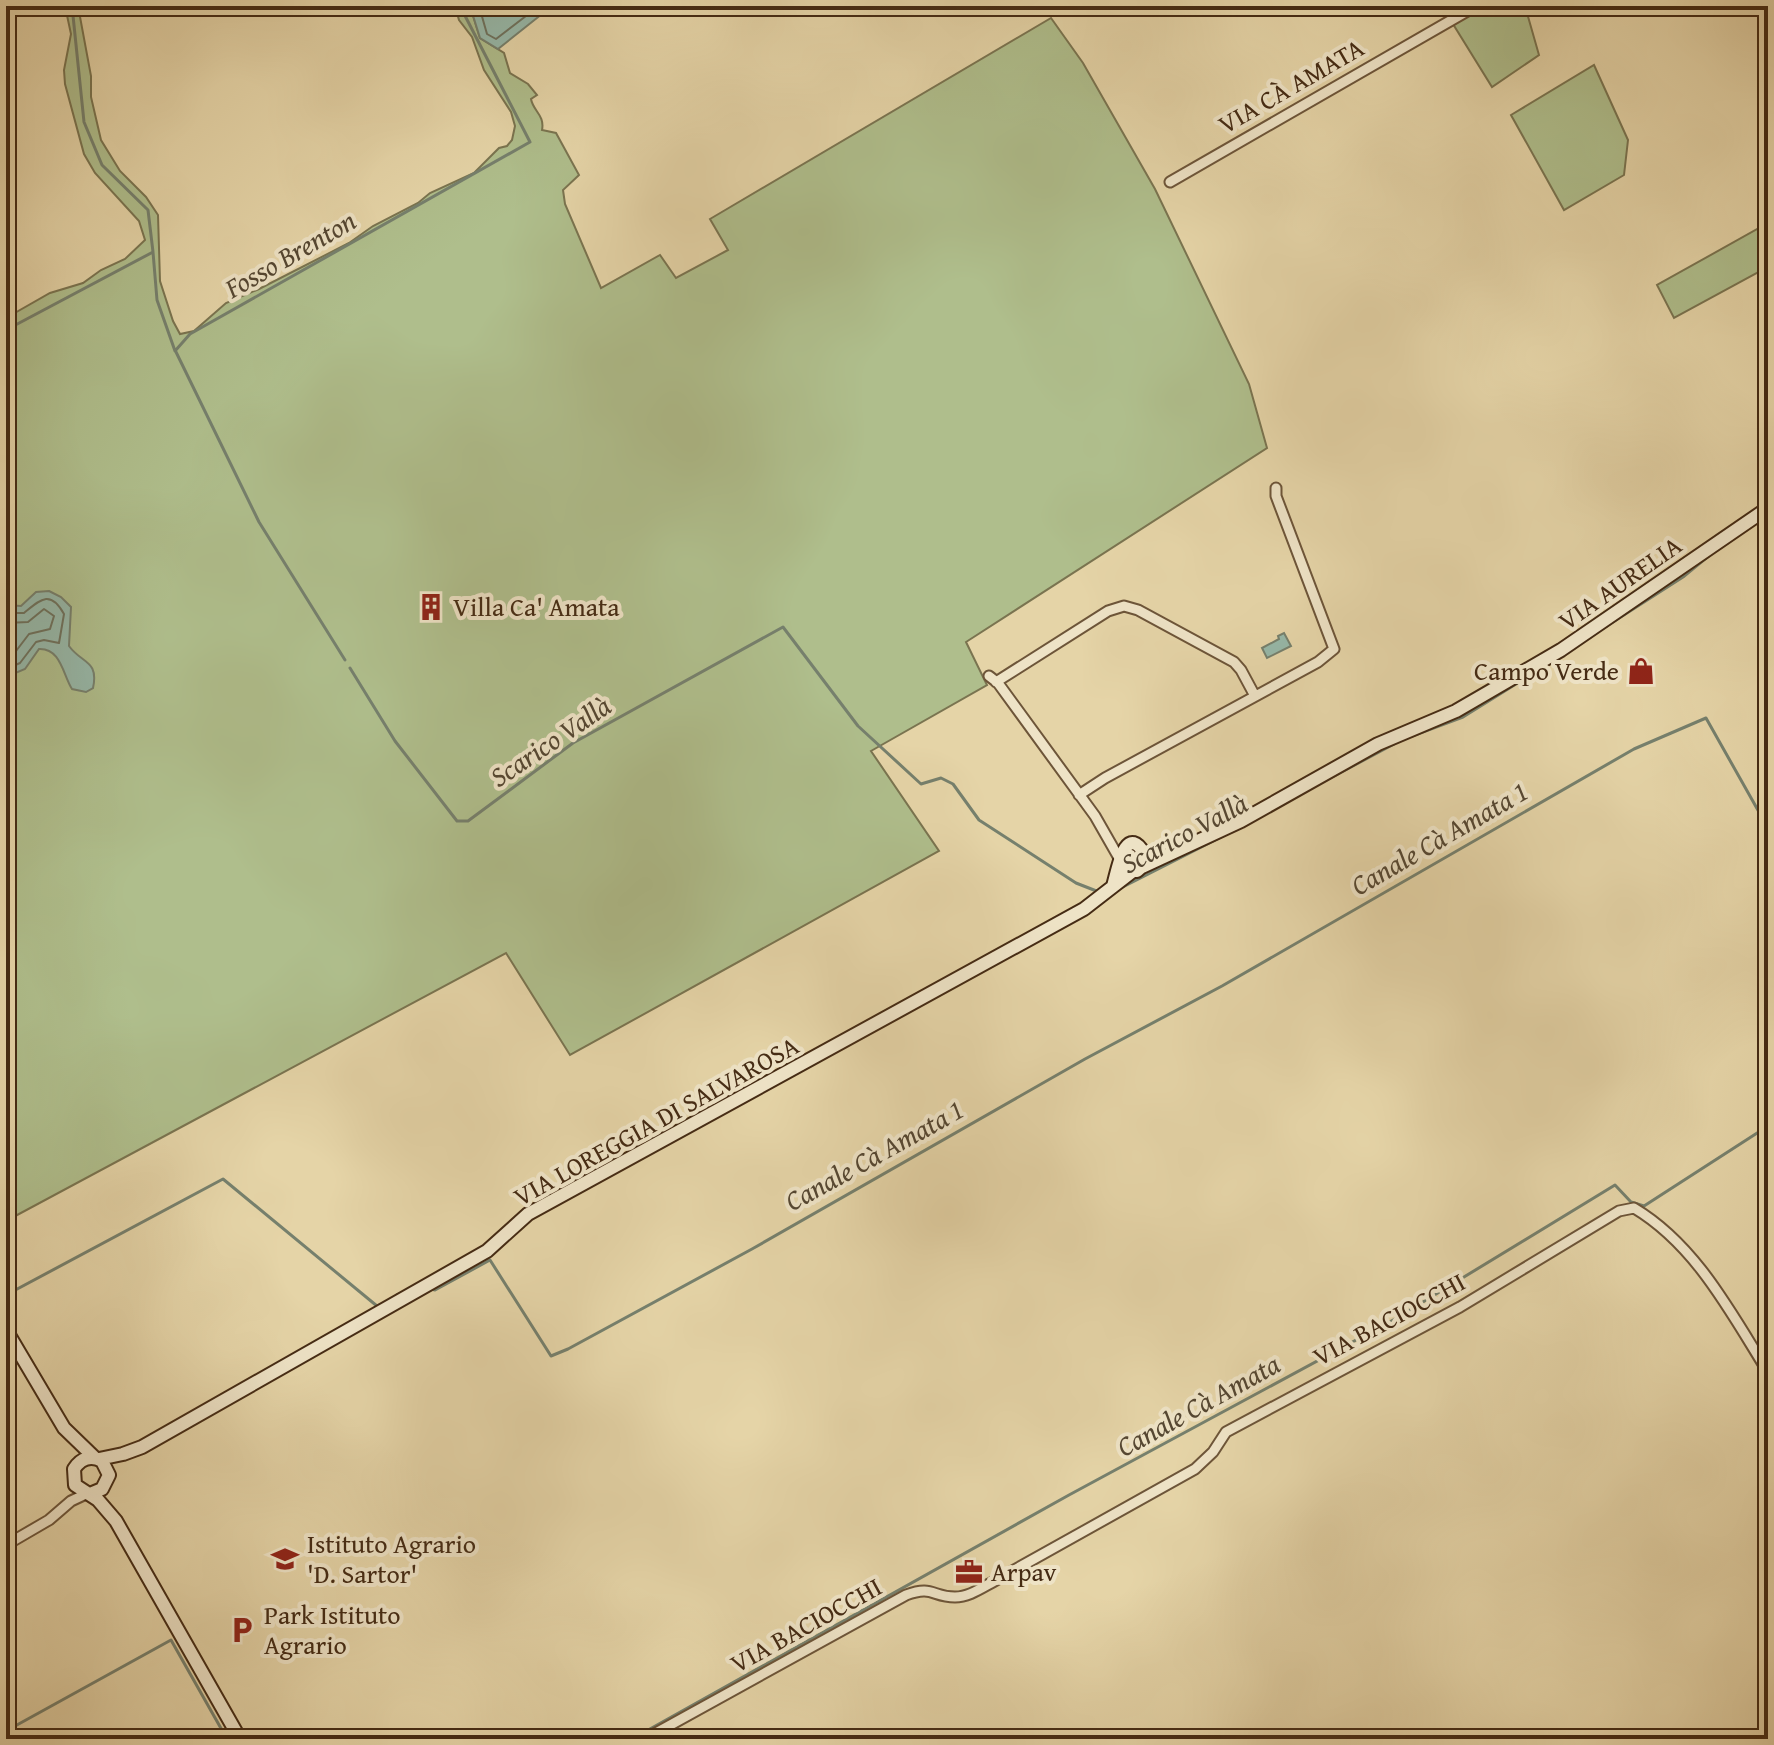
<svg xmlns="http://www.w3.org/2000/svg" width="1774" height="1745" viewBox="0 0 1774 1745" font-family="'Gentium Book Plus',serif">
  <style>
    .green { fill: #afbe8c; stroke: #7a7450; stroke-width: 2 }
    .water { fill: #96b8a9; stroke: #76806d; stroke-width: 2 }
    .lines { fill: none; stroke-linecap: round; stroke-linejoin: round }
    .shore { stroke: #6e725e; stroke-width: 2 }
    .stream { stroke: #76806d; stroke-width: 3 }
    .street-casing { stroke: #6d5539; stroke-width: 13 }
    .secondary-casing { stroke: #452b14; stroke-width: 16 }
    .street { stroke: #eee3c6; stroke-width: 9 }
    .secondary { stroke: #eee3c6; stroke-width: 12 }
    .labels { text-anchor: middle; stroke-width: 8; stroke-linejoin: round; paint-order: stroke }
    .street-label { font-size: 26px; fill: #452b14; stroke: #eee3c6 }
    .poi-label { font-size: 26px; fill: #452b14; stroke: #eee3c6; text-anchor: start }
    .water-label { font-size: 28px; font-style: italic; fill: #554732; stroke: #eee3c6 }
  </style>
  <rect width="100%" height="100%" fill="#e5d4a7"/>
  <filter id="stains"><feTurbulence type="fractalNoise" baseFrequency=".0025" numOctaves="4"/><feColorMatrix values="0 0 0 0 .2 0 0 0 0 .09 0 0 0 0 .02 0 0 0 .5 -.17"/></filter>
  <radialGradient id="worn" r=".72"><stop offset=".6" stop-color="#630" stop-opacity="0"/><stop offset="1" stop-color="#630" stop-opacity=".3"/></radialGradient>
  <path class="green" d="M65,6H78L91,76V97L101,140L120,171L146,197L158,215L160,281L173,321L180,334L194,331L226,303L259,289L349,243L373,226L418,203L430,193L474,173L499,148L507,146L512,140L515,126L511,112L484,70L472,37L459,20L455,6H470L480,38L504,53L510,73L528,84L537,95L531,99C533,111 545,115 542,130L556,133L579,175L563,190L565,204L601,288L660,255L676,278L728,250L710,219L1051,18L1083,63L1155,189L1249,384L1267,448L966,642L987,685L871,751L939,851L570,1055L506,953L6,1221V318L50,293L83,283L101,270L125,259L145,240L139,221L95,173L84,154L65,84L64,70L71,34Z
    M1481,6H1525L1539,55L1492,87L1453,24Z
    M1594,65L1628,140L1624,175L1564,210L1511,115Z
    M1768,223V267L1674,318L1657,285Z"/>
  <path class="water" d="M470,6H552L498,49L480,38Z
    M49,591L61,597L71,607L69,646C82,664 99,660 93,688L86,692L72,689C63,675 61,648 39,649L25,669L6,677V605L21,606L36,592Z
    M1284,633L1291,646L1267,658L1262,648L1279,639L1278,636Z"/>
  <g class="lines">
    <path class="shore" d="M479,6L487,34L496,39L539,6
      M6,613H24C40,600 50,589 64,614L59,643L44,640L36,642L20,663L6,669
      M6,623L28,622L44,609L54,616L50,629L29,634L13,655L6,659"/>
    <path class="stream" d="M72,6L84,122L102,165L148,210L153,252
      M6,330L153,252L157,300L175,351L190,334L530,142L460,6
      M176,352L259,522L345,660
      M1602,629L1683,577L1711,554
      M350,668L395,741L457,821H468L573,743L783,627L858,726L921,784L941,778L953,784L979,820L1076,883L1099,892
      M1412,736L1463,717L1532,674
      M1319,784L1394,744
      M1111,893L1225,835
      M431,1289L435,1290L490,1260L551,1356L568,1349L752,1249L1085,1059L1222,986L1634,749L1706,718L1768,828
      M6,1295L223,1179L377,1306L380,1305
      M397,1295L416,1287
      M6,1731L171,1640L227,1739
      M632,1739L1069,1495L1395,1319L1615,1185L1631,1202L1644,1206L1768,1126"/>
    <g class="street-casing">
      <path id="street" d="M1170,182L1476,6
        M989,676L998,683L1095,816L1119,858
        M996,682L1108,611L1124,606L1138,610L1234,662L1241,670L1255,696
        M1079,795L1105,778L1318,662L1334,649L1276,496V488
        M6,1545L49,1520L71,1501L88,1493
        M645,1739L906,1595C933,1585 932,1597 955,1597C968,1597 980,1589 991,1583L1195,1469L1213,1452L1226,1432L1460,1307L1619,1211L1634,1208C1696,1245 1731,1313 1768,1372"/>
    </g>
    <g class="secondary-casing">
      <path id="secondary" d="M1142,867L1241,821L1378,744L1456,711L1561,650L1768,508
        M1113,886C1117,874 1125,819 1145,855V864L1137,871L1125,869L1120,863
        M6,1330L64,1428L95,1458
        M99,1459L123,1454L142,1447L487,1251L528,1214L1084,909L1133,871
        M90,1494L102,1489L109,1475L102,1461C91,1455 81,1458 74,1469L75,1485L98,1500L116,1521L240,1739"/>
    </g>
    <use href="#street" class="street"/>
    <use href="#secondary" class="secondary"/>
  </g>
  <defs>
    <g id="building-bare" transform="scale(2.16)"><path d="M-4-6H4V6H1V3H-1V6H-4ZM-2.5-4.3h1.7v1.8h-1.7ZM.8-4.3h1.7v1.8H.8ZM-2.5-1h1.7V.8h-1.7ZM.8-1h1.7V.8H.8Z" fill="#8f2418" stroke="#eee3c6" stroke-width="2.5" paint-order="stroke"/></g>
    <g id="shop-bare" transform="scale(2.16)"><path d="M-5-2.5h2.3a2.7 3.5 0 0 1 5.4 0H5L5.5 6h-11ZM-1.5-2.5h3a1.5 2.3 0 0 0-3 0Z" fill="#8f2418" stroke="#eee3c6" stroke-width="2.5" paint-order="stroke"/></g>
    <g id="school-bare" transform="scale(2.16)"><path d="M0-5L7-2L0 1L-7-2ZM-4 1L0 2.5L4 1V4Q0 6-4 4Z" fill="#8f2418" stroke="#eee3c6" stroke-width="2.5" paint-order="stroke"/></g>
    <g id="office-bare" transform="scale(2.16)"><path d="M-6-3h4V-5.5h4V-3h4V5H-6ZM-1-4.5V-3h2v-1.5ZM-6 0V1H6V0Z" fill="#8f2418" stroke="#eee3c6" stroke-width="2.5" paint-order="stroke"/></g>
    <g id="parking-bare" transform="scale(2.16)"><path d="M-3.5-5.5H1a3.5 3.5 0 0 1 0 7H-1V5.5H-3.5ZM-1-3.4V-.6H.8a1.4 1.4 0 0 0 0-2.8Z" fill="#8f2418" stroke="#eee3c6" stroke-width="2.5" paint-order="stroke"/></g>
  </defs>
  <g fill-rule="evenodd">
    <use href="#building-bare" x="431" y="607"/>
    <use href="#shop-bare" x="1641" y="671"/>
    <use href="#school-bare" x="285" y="1559"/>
    <use href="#office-bare" x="969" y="1572"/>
    <use href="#parking-bare" x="242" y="1630"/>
  </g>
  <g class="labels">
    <g class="street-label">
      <text transform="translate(1291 86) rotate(-30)" y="9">VIA CÀ AMATA</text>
      <text transform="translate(1620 583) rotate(-35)" y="9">VIA AURELIA</text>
      <text transform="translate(656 1121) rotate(-29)" y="9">VIA LOREGGIA DI SALVAROSA</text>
      <text transform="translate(1389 1319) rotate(-28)" y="9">VIA BACIOCCHI</text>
      <text transform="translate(806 1625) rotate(-29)" y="9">VIA BACIOCCHI</text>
    </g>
    <g class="poi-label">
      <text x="453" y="616">Villa Ca' Amata</text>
      <text x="1619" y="680" text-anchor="end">Campo Verde</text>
      <text x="307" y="1553">Istituto Agrario<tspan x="307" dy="30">'D. Sartor'</tspan></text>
      <text x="991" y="1581">Arpav</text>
      <text x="264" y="1624">Park Istituto<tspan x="264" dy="30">Agrario</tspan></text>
    </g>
    <g class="water-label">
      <text transform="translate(290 254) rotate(-30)" y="10">Fosso Brenton</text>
      <text transform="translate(550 741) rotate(-34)" y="10">Scarico Vallà</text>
      <text transform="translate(1184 833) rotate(-28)" y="10">Scarico Vallà</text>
      <text transform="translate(1439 838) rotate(-30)" y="10">Canale Cà Amata 1</text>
      <text transform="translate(874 1155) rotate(-29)" y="10">Canale Cà Amata 1</text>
      <text transform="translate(1198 1405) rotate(-29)" y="10">Canale Cà Amata</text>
    </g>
  </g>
  <rect width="1774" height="1745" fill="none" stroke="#e5d4a7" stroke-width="32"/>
  <rect x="8" y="8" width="1758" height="1729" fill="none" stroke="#452b14" stroke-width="4"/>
  <rect x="16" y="16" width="1742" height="1713" fill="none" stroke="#452b14" stroke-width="2"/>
  <rect width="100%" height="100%" filter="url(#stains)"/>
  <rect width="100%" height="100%" fill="url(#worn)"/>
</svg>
